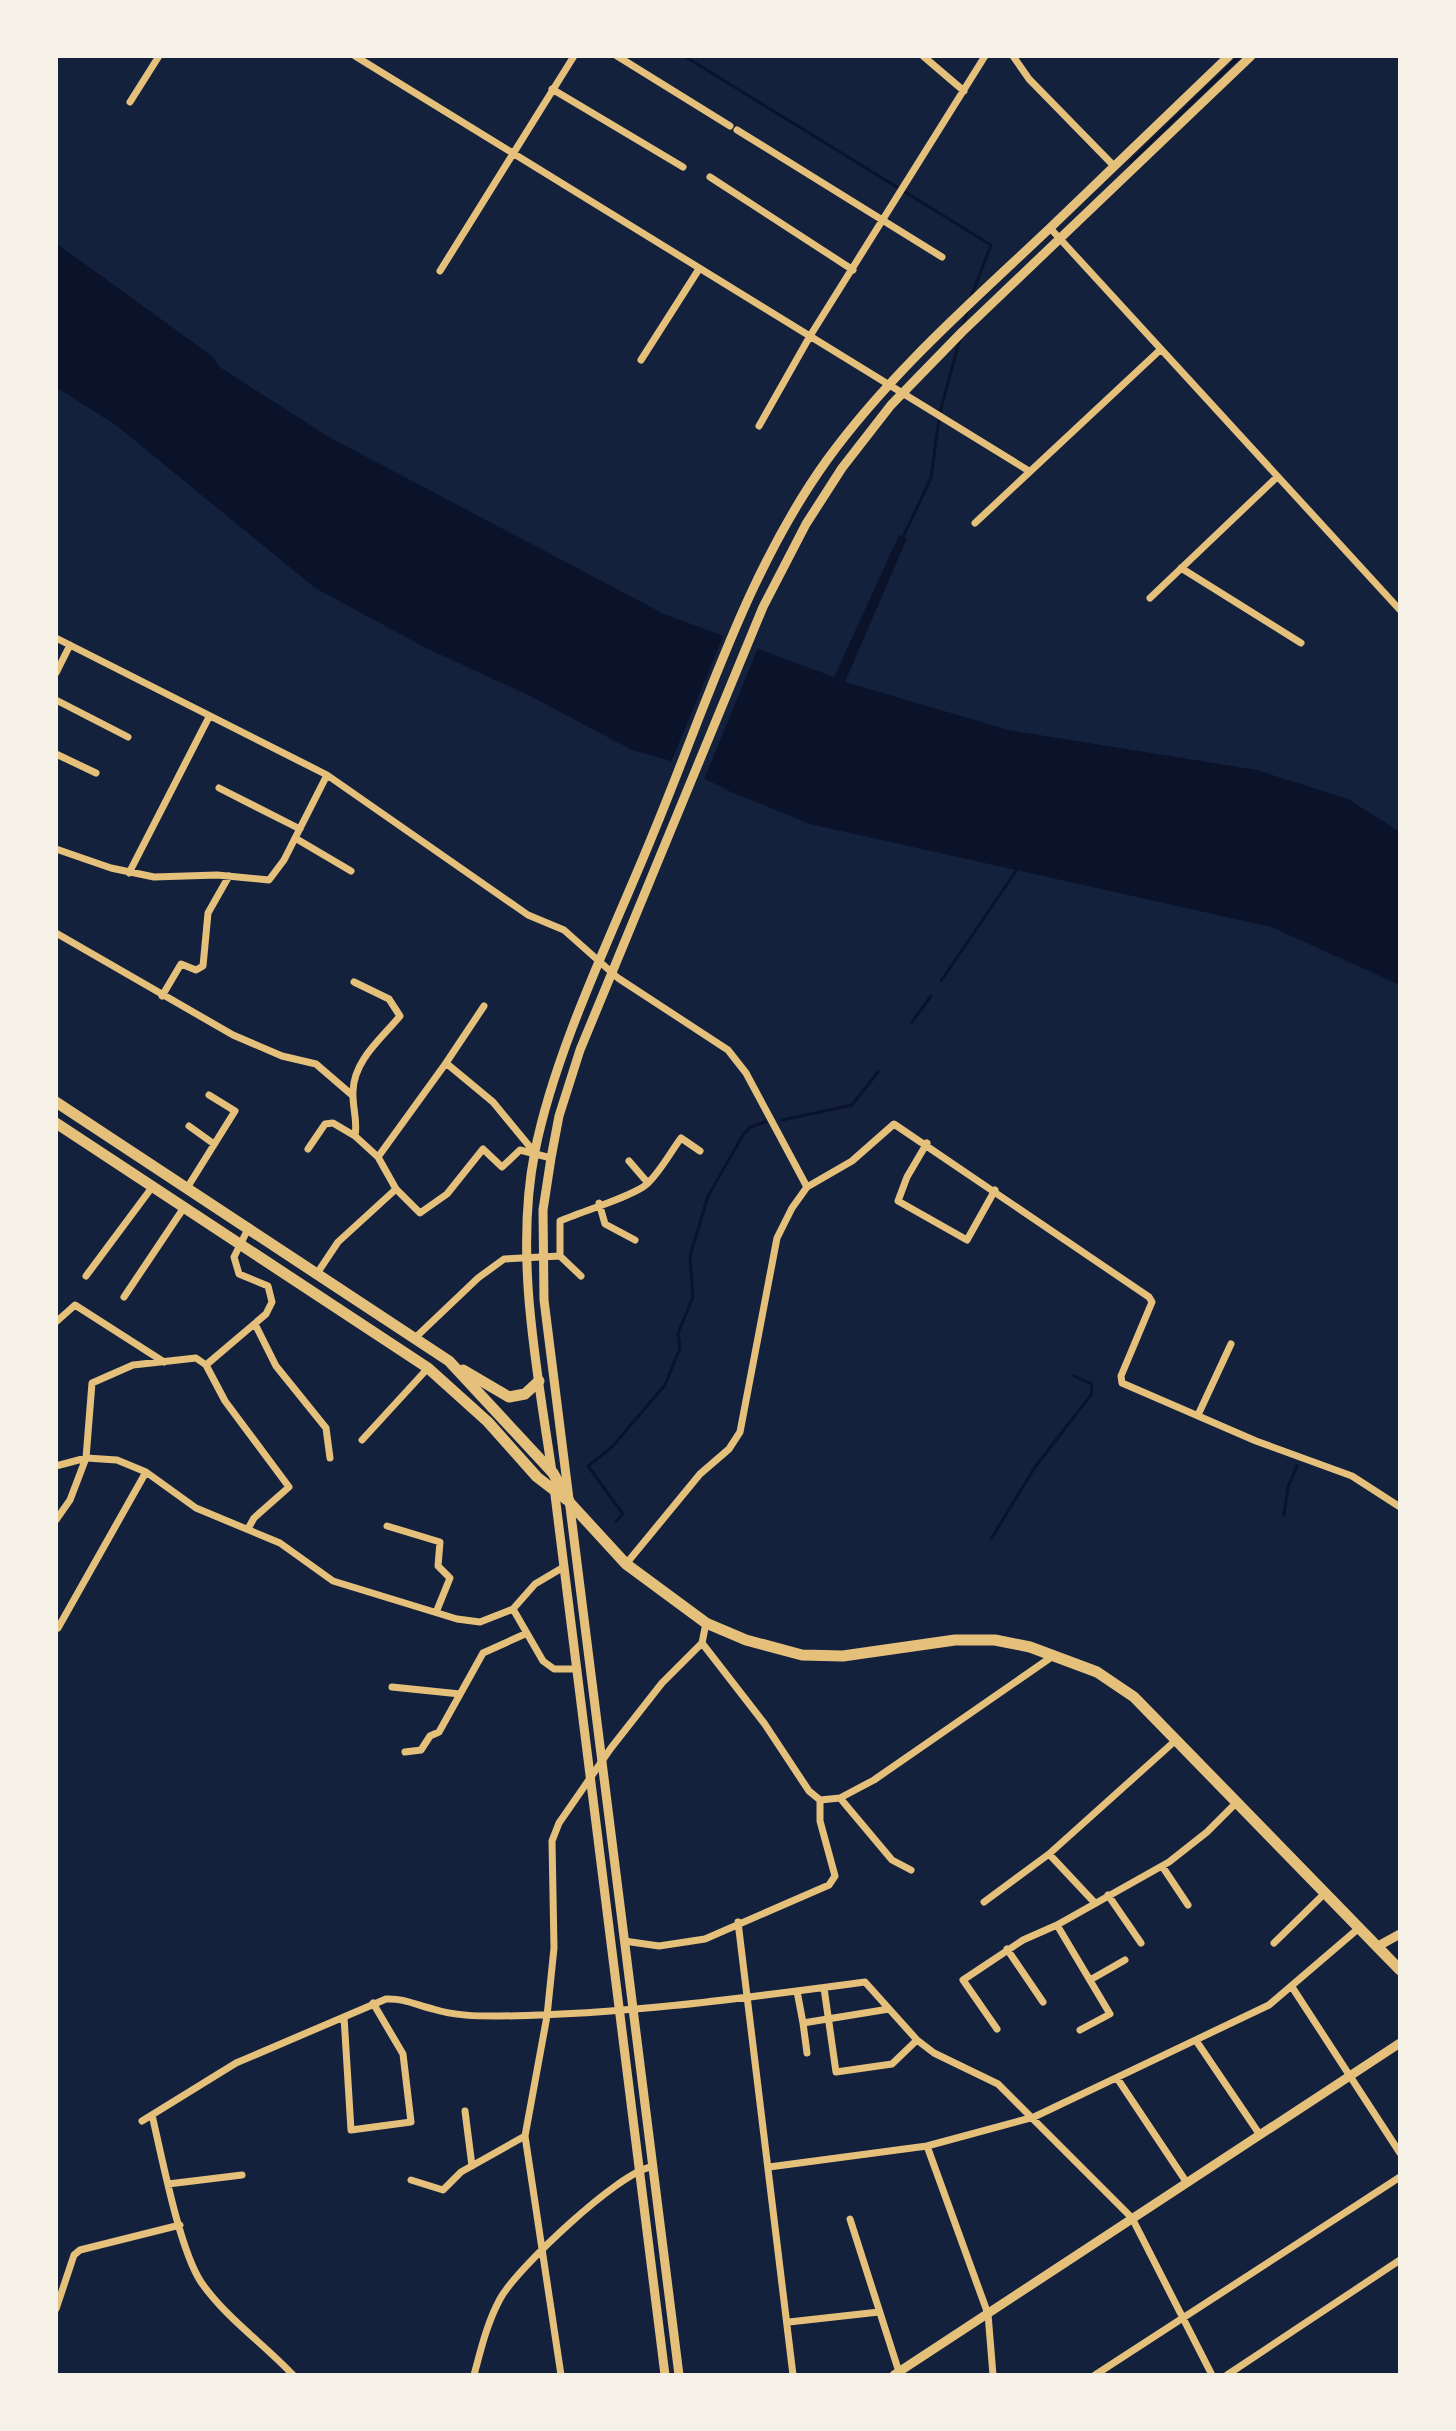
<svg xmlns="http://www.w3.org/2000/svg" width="1456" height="2431" viewBox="0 0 1456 2431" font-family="Karla,sans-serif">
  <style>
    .water { fill: #0b132b }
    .pier { fill: #14213d }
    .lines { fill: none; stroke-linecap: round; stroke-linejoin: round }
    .stream { stroke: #0b132b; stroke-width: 3 }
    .minor { stroke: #e5c07b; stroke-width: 7 }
    .tertiary { stroke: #e5c07b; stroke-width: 9 }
    .trunk { stroke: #e5c07b; stroke-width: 11 }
  </style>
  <rect width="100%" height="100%" fill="#14213d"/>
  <path class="water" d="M56,243L212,356L221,368L329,437L664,614L834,677L899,535L907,538L845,682L1009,730L1257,770L1348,799L1400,832V985L1271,927L810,824L729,791L668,760L632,750L530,696L426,648L315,588L117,426L56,387Z"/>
  <path class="pier" d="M725,632L759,645L703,782L670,765Z"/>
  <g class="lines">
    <path class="stream" d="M684,56L991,245L971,297
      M1130,162L1240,56
      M963,328L967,312
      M903,537L931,478L940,412L960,339
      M941,981L1018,868
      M912,1022L931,996
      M782,1120L852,1105L878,1072
      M1284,1515L1288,1487L1297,1466
      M616,1521L623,1514L588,1466L612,1447L665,1385L680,1348L678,1333L693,1297L690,1256L708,1196L743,1135L750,1127L765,1122
      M991,1539L1035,1467L1091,1395L1092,1384L1074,1376"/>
    <path class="minor" d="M355,56L1029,471
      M617,56L730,126
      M923,56L964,91
      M1013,56L1029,79L1114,166
      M552,89L683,167
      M130,102L159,56
      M737,130L942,257
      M710,177L853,270
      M1050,228L1400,610
      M440,271L574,56
      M641,360L699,269
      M759,426L810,336L985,56
      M975,523L1160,350
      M1181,568L1301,643
      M1150,598L1277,477
      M56,638L327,775L528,915L564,930L618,978L728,1050L746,1073L807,1187
      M56,673L70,645
      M56,700L128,737
      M56,754L96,773
      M219,788L300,829
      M295,838L351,871
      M56,849L111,868L154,877L217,875L269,880L284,860L327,775
      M129,873L209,717
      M56,933L233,1035L282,1056L316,1064L352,1095
      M354,982L389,999L400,1016C381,1039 354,1060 353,1091C352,1107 358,1120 355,1136L378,1157L396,1189
      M162,996L181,964L196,970L203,966L208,913L229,876
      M446,1063L484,1006
      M189,1126L214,1144
      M927,1143L907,1177L898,1201L967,1240L995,1190
      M308,1149L325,1124L333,1123L355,1136
      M378,1157L446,1063L493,1102L535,1153
      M629,1161L648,1183
      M187,1188L235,1111L209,1095
      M599,1203L605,1224L635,1240
      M560,1256L581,1276
      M318,1272L338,1242L396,1189L420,1213L447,1194L483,1149L502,1167L520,1150L551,1158
      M86,1276L153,1186
      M124,1297L185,1206
      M56,1322L75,1305L164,1362
      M255,1324L276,1366L326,1428L330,1458
      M416,1337L478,1278L504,1259L560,1256V1221C580,1212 634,1196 647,1184C660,1172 670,1153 681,1138L700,1151
      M206,1365L266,1314L272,1302L268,1286L239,1274L234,1257L249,1227
      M1198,1415L1231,1344
      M362,1440L428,1368
      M56,1466L86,1458L117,1460L146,1472L196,1508L280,1543L333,1581L457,1619L480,1622L513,1609L535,1584L562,1568
      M56,1520L70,1500L86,1458L92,1383L133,1365L196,1358L206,1365L225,1401L289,1487L254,1518L249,1527
      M387,1526L440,1542L438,1566L450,1578L437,1610
      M626,1564L700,1474L729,1449L740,1432L777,1238L792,1208L807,1187L852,1161L894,1124L1149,1297L1152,1302L1121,1376L1122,1383L1256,1441L1352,1476L1400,1507
      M513,1609L543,1661L554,1669H575
      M58,1628L146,1472
      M702,1643L764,1723L809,1791L820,1800L840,1798L874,1780L1053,1656
      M392,1687L460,1694
      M405,1752L421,1750L430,1736L439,1732L483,1653L525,1634
      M840,1798L892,1860L911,1870
      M1049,1854L1094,1902
      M1162,1866L1188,1905
      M1108,1895L1141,1943
      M984,1902L1049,1854L1176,1740
      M738,1922L793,2375
      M1057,1925L1110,2014L1080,2030
      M624,1941L659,1946L705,1939L829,1885L835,1876L820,1821V1800
      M1274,1943L1325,1893
      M1007,1949L1043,2002
      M1090,1980L1125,1960
      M1292,1987L1400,2153
      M824,1988L836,2072L892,2064L917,2040
      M797,1991L803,2023L889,2009
      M344,2017L351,2130L411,2122L403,2054L373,2003
      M803,2023L807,2053
      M997,2029L963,1980L1023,1940L1057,1925L1169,1862L1207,1832L1237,1802
      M1197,2042L1260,2135
      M1117,2078L1187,2183
      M465,2111L472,2166
      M152,2115C162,2157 179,2248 201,2282C225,2317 264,2344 293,2375
      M142,2121L236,2063L386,1999C404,1998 416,2005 433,2009C455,2016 477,2016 499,2016C622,2015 744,1998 865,1982L917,2040L934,2053L998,2084L1132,2218L1212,2375
      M927,2146L988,2314L993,2375
      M769,2167L927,2146L1034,2117L1269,2005L1359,1928
      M411,2180L443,2190L461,2172L525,2136
      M168,2184L242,2175
      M850,2219L899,2372
      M56,2309L74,2255L80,2250L180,2225
      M789,2322L879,2312
      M474,2375C481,2349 487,2323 500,2299C516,2269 619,2172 651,2167
      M561,2375L525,2136L547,2016L554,1948L552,1841L559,1823L611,1748L662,1683L702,1643L706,1623
      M1095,2375L1400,2177
      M1227,2375L1400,2260"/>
    <path class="tertiary" d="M552,1472C537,1369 514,1255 535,1151C556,1047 613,933 653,834C705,709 747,571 827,460C890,373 973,301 1050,228C1110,171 1169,113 1229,56
      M554,1487L665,2375
      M1380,1945L1400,1934
      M679,2375L544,1300L543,1210L551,1158L559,1116L580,1050L763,607L806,524L842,468L891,405L962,332L1251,56
      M894,2375L1400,2043"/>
    <path class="trunk" d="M56,1102L449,1361L553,1473L570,1503L626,1564L706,1623L746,1640L802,1655L843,1656L955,1640H995L1030,1647L1097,1672L1134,1697L1400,1970
      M56,1123L428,1368L488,1422L537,1477L567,1500
      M463,1370L509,1397L525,1394L539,1381"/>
  </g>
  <rect width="1456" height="2431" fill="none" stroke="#f6f1e7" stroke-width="116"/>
</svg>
